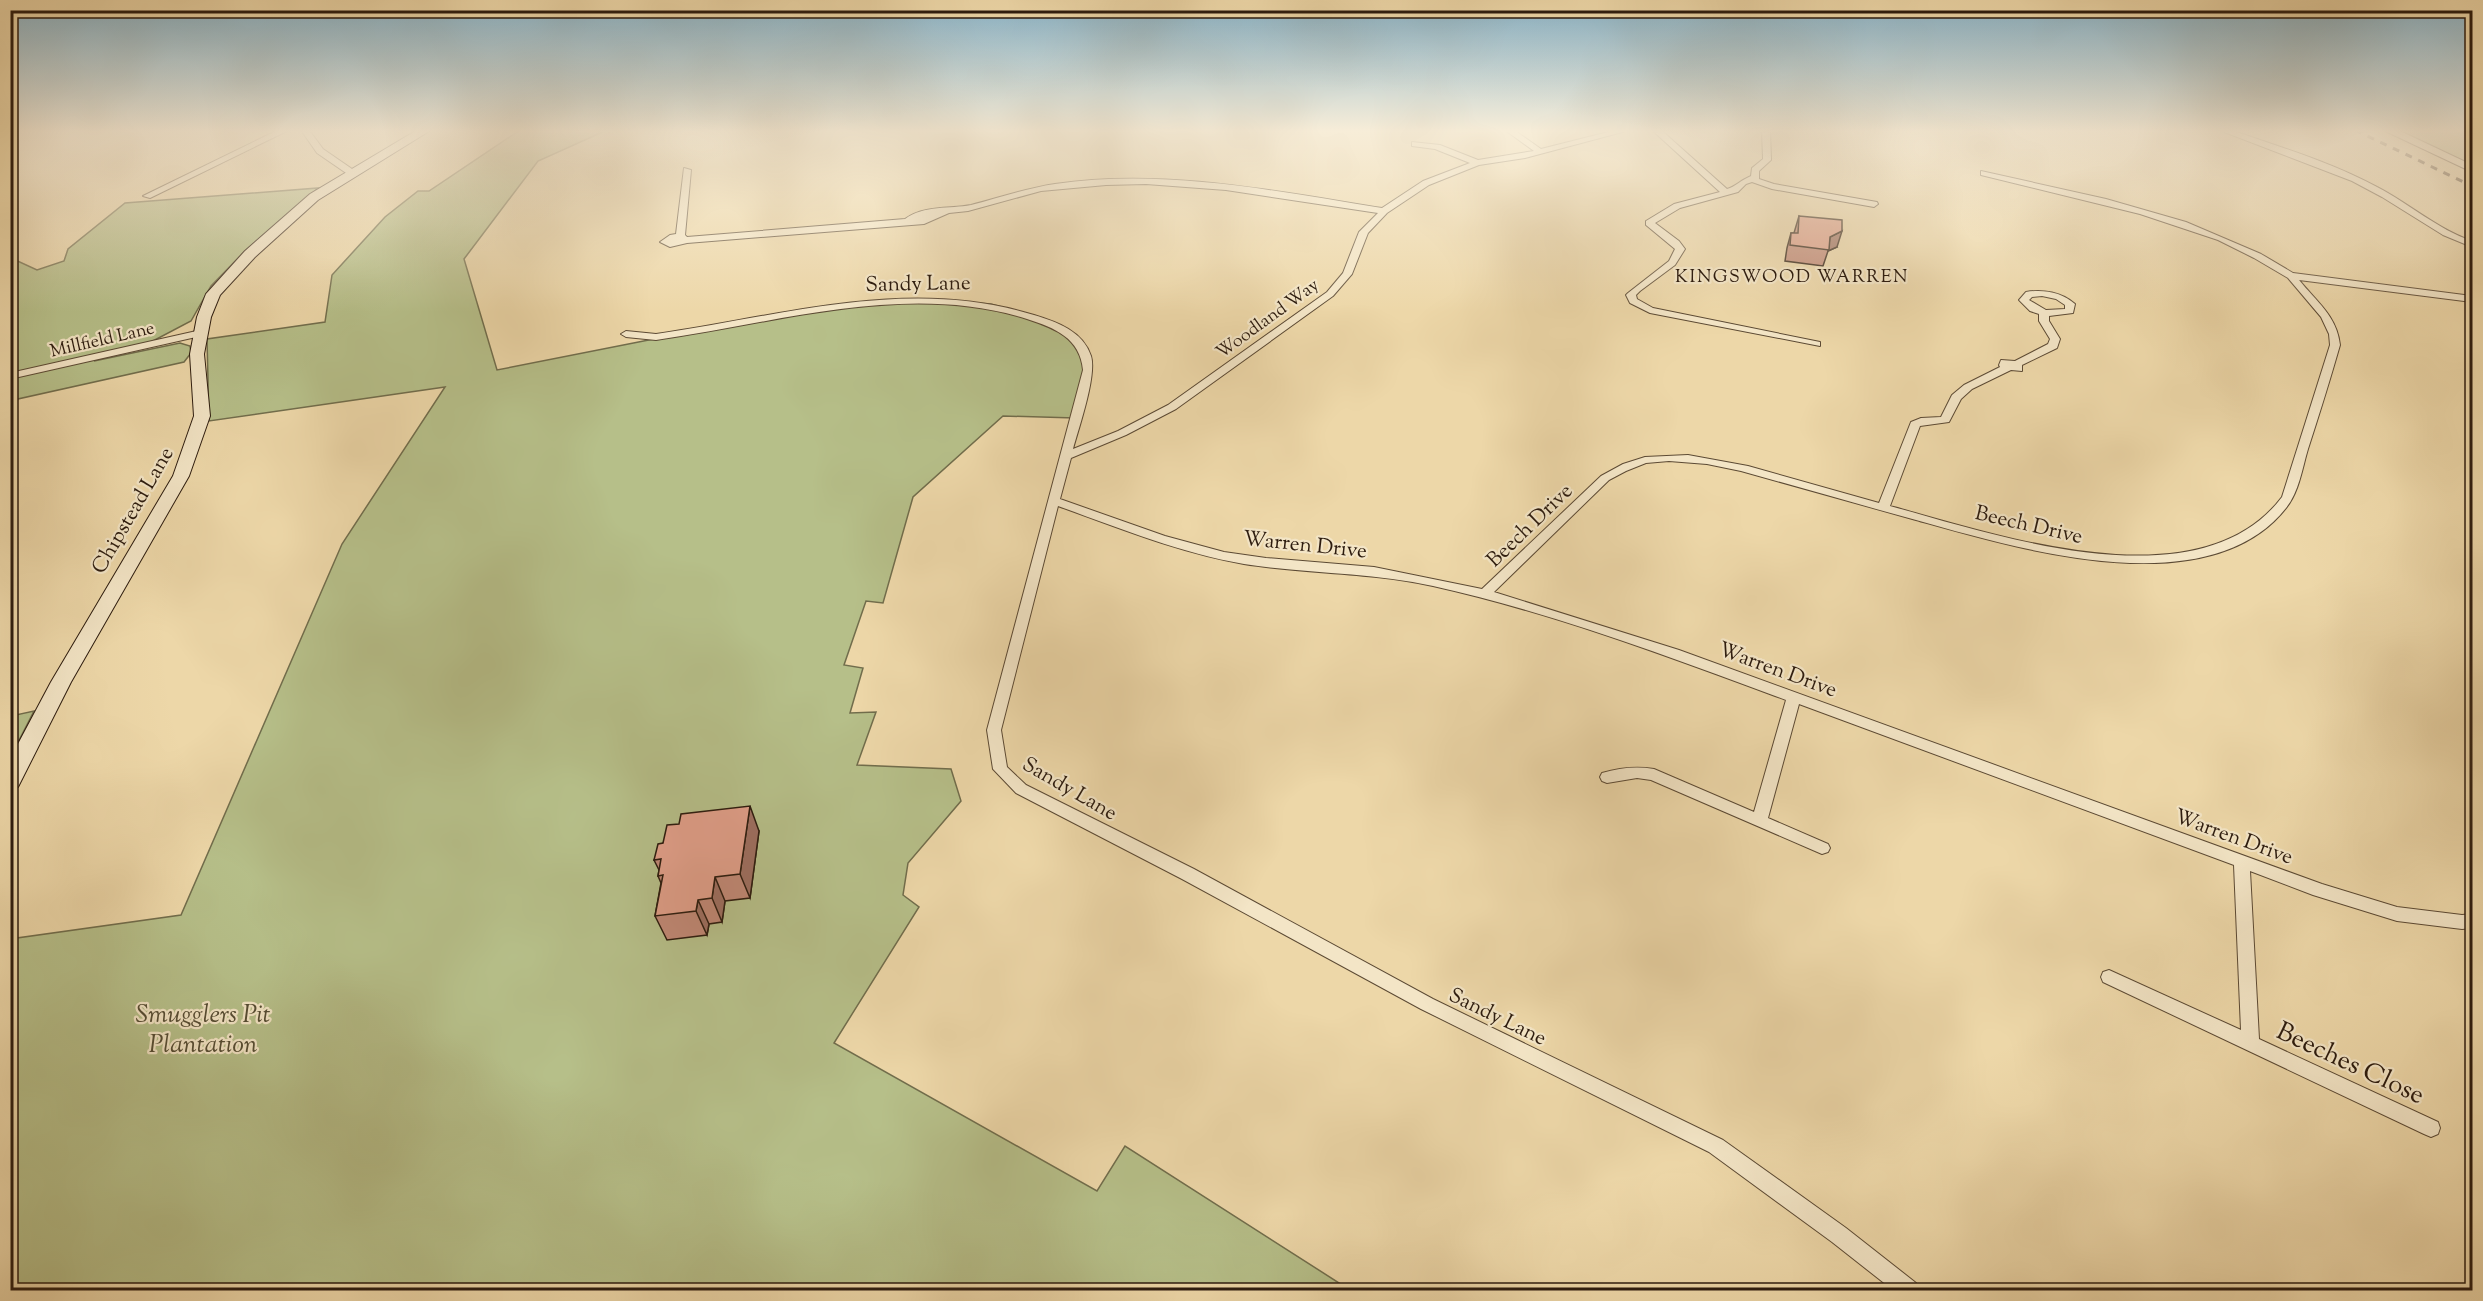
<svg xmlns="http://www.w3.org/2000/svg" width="2483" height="1301" viewBox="0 0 2483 1301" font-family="'Sorts Mill Goudy',serif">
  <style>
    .green { fill: #b6bf89; stroke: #716d4c; stroke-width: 1.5 }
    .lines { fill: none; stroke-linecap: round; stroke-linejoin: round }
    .street-casing { stroke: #5c4a34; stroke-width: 2 }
    .secondary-casing { stroke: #2c1b0e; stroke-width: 2 }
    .street { fill: #f3e5c6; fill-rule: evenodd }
    .secondary { fill: #f3e5c6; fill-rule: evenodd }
    .rail { stroke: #2c1b0e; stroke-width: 3; stroke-dasharray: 7 7; stroke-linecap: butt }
    .wall { fill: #c28977; stroke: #2c1b0e; stroke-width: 1.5 }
    .shaded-wall { fill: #9e6f61; stroke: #2c1b0e; stroke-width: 1.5 }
    .building { fill: #e19f8a; stroke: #2c1b0e; stroke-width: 1.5 }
    .labels { text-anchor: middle; stroke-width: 4.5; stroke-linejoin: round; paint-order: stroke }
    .far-neighbourhood-label { font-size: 18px; letter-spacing: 1.5px; fill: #2c1b0e; stroke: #f3e5c6 }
    .far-street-label { font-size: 18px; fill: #2c1b0e; stroke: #f3e5c6 }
    .street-label { font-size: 21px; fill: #2c1b0e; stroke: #f3e5c6 }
    .near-park-label { font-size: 26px; font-style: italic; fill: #554c33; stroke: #f3e5c6 }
    .near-street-label { font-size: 26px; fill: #2c1b0e; stroke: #f3e5c6 }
  </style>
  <rect width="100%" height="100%" fill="#edd7a8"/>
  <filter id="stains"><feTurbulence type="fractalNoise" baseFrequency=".00333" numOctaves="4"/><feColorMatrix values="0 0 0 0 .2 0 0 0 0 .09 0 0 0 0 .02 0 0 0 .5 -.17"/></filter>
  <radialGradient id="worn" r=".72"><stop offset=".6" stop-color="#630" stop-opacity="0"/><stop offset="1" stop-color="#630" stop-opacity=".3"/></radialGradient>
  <path class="green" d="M520,130H607L538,161L464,259L497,370L674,335L838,307L935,300L991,304L1031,315L1062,328L1087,353L1075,418L1003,416L913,497L883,603L866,601L844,665L863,668L850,713L876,712L857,765L951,769L961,801L908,863L903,895L919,907L834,1043L1097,1191L1125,1146L1350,1290H11L10,939L181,915L342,544L445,387L209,421L207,339L325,322L332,275L385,217L418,191H429Z
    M2390,130H2472V169L2397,134Z
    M318,188L244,252L211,286L191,321L151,342L94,361L180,343L190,346L191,353L184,362L18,399L11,416V258L37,270L64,261L68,249L125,203Z
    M34,711L11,756V716Z"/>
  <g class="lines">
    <g class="street-casing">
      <path id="street" d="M278,130H289L150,198L143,196Z
        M301,130H309L323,149L355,171V175H349L317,153Z
        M1505,130H1514L1541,149L1616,130H1630L1525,158L1479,165L1429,185L1387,213L1368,233L1352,274L1333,296L1176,409L1126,435L1071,458L1060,499L1165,536L1224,552L1266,558L1374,567L1482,589L1601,476L1623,464L1645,457L1688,455L1748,466L1879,503L1911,422L1921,418L1941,417L1952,395L1964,385L2000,367L1999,365L2001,360L2015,361L2048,344L2050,339L2039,321V314L2030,311L2019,300L2026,292C2043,289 2062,292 2075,304L2073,313L2049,316V321L2060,339L2057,348L2022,365V371L2011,370L1972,389L1961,399L1949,422L1920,426L1890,506C1997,535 2200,606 2282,497L2330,345L2329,334L2321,317L2288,278L2254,258L2218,240L2140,214L1981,175V171L2106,199L2186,222L2261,254L2293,273L2472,296V302L2299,280C2316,301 2337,316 2340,345C2330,380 2319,415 2308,449C2302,469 2299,492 2286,508C2208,607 2016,548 1916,520C1857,504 1799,487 1741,471L1707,464L1669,461L1646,463L1626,471L1609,480L1494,592L1679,650L2322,884L2397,907L2462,915L2472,914V928L2462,929L2397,921L2313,895L2250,871L2259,1039L2438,1122L2440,1128L2438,1134L2431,1137L2424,1134L2103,982L2101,977L2103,972L2109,970L2241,1030L2234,865L1799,704L1768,818L1828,844L1830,848L1828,852L1822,854L1651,780L1637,778L1607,783L1602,781L1600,777L1602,773C1619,768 1636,766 1654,769L1754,812L1786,700C1670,657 1554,613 1433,586C1370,572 1307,574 1244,564C1180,553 1119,528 1058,506L1001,730L1007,767L1026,785L1194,869L1433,999L1723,1140L1846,1228L1916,1283L1919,1290H1893L1832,1242L1709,1152L1421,1009L1182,879L1016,793L993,769L987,730L1083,370C1080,338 1055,328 1027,319C907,281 777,323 656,340L626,337L621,334L626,331L656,334C781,316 910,276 1034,315C1057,322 1083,331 1091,356C1097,375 1079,427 1073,449L1118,431L1168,405L1327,292L1343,273L1359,232L1378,213L1226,190L1146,184L1106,185L1041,191L968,211L949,213L924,224L687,243L670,247L660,242L670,235L676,234L684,168L691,170L685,235L687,237L905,219C924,205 950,209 971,205C999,198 1027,188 1055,184C1164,168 1275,191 1382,208L1423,181L1470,163L1435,149L1412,146V142L1440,145L1478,160L1534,151ZM2042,296L2056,299L2065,305V309L2046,310L2029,300L2032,297Z
        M1652,130H1661L1727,189C1735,187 1741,180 1751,176L1752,168L1763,159L1762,130H1770L1771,160L1759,171V179L1774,184L1877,202L1878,204L1874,207L1772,189L1752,182L1746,184L1738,192L1680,208L1655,223L1679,241L1685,249L1675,265L1640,291L1636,295L1637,299L1653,308L1820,342V346L1650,313L1630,303L1626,295L1628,293L1669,261L1675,249L1646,225V221L1674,204L1720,192Z
        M2219,130H2231C2280,147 2331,162 2377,187C2410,204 2437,229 2472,241V247L2443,235L2382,197L2352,181Z
        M201,330L205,331V335L10,379V373Z"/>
    </g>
    <g class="secondary-casing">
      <path id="secondary" d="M417,130H431L318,200L255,257L220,295L211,317L204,354L210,416L189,476L71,682L18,787L10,789V759L51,682L173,476L194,416L190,354L197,317L206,294L245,251L310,194Z
        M2383,130H2398L2472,165V172Z"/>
    </g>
    <use href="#street" class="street"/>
    <use href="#secondary" class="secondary"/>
    <path class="rail" d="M2355,130L2472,186"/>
  </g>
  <path class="wall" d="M1799,216L1837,247L1828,251L1823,266L1785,261L1787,248L1791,233H1794Z
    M759,831L750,898L725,901L722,922L709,924L707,935L667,940L655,916L661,883L658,876L659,870L654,860L663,843Z"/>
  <path class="shaded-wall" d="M1842,231L1837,247L1828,251L1830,237Z
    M750,806L759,831L750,898L740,874Z
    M715,877L725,901L722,922L712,898Z
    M698,900L709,924L707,935L696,911Z"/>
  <path class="building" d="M1799,216L1842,220V231L1830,237L1829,250L1790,245L1791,233H1798Z
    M750,806L740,874L715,877L712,898L698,900L696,911L655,916L663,875L658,876L661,859L654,860L658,844L663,843L667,825L679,824L681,814Z"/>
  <linearGradient id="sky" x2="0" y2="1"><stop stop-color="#89b6cd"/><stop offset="0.42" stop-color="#f7edd8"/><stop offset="1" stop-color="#f7edd8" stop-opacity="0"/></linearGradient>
  <rect width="2483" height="312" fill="url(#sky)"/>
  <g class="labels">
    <g class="far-neighbourhood-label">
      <text x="1792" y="282">KINGSWOOD WARREN</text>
    </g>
    <g class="far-street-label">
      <text transform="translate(1267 318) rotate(-36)" y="6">Woodland Way</text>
      <text transform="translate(102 339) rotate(-13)" y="6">Millfield Lane</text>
    </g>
    <g class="street-label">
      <text transform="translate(918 283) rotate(-1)" y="7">Sandy Lane</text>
      <text transform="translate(132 510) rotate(-60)" y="7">Chipstead Lane</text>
      <text transform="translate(2029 524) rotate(13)" y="7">Beech Drive</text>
      <text transform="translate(1529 525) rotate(-44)" y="7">Beech Drive</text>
      <text transform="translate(1305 544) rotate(6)" y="7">Warren Drive</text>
      <text transform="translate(1778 669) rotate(20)" y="7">Warren Drive</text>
      <text transform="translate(1070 788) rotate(30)" y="7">Sandy Lane</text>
      <text transform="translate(2234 836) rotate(20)" y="7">Warren Drive</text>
      <text transform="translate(1498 1016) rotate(26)" y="7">Sandy Lane</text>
    </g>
    <g class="near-park-label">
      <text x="203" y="1022">Smugglers Pit<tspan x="203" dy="30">Plantation</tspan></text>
    </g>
    <g class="near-street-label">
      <text transform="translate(2351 1062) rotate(25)" y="9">Beeches Close</text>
    </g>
  </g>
  <rect width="2483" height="1301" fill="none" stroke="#edd7a8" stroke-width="36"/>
  <rect x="12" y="12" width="2459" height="1277" fill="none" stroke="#2c1b0e" stroke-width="3"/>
  <rect x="18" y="18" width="2447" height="1265" fill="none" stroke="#2c1b0e" stroke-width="1.5"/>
  <rect width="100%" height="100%" filter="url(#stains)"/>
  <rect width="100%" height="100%" fill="url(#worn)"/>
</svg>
